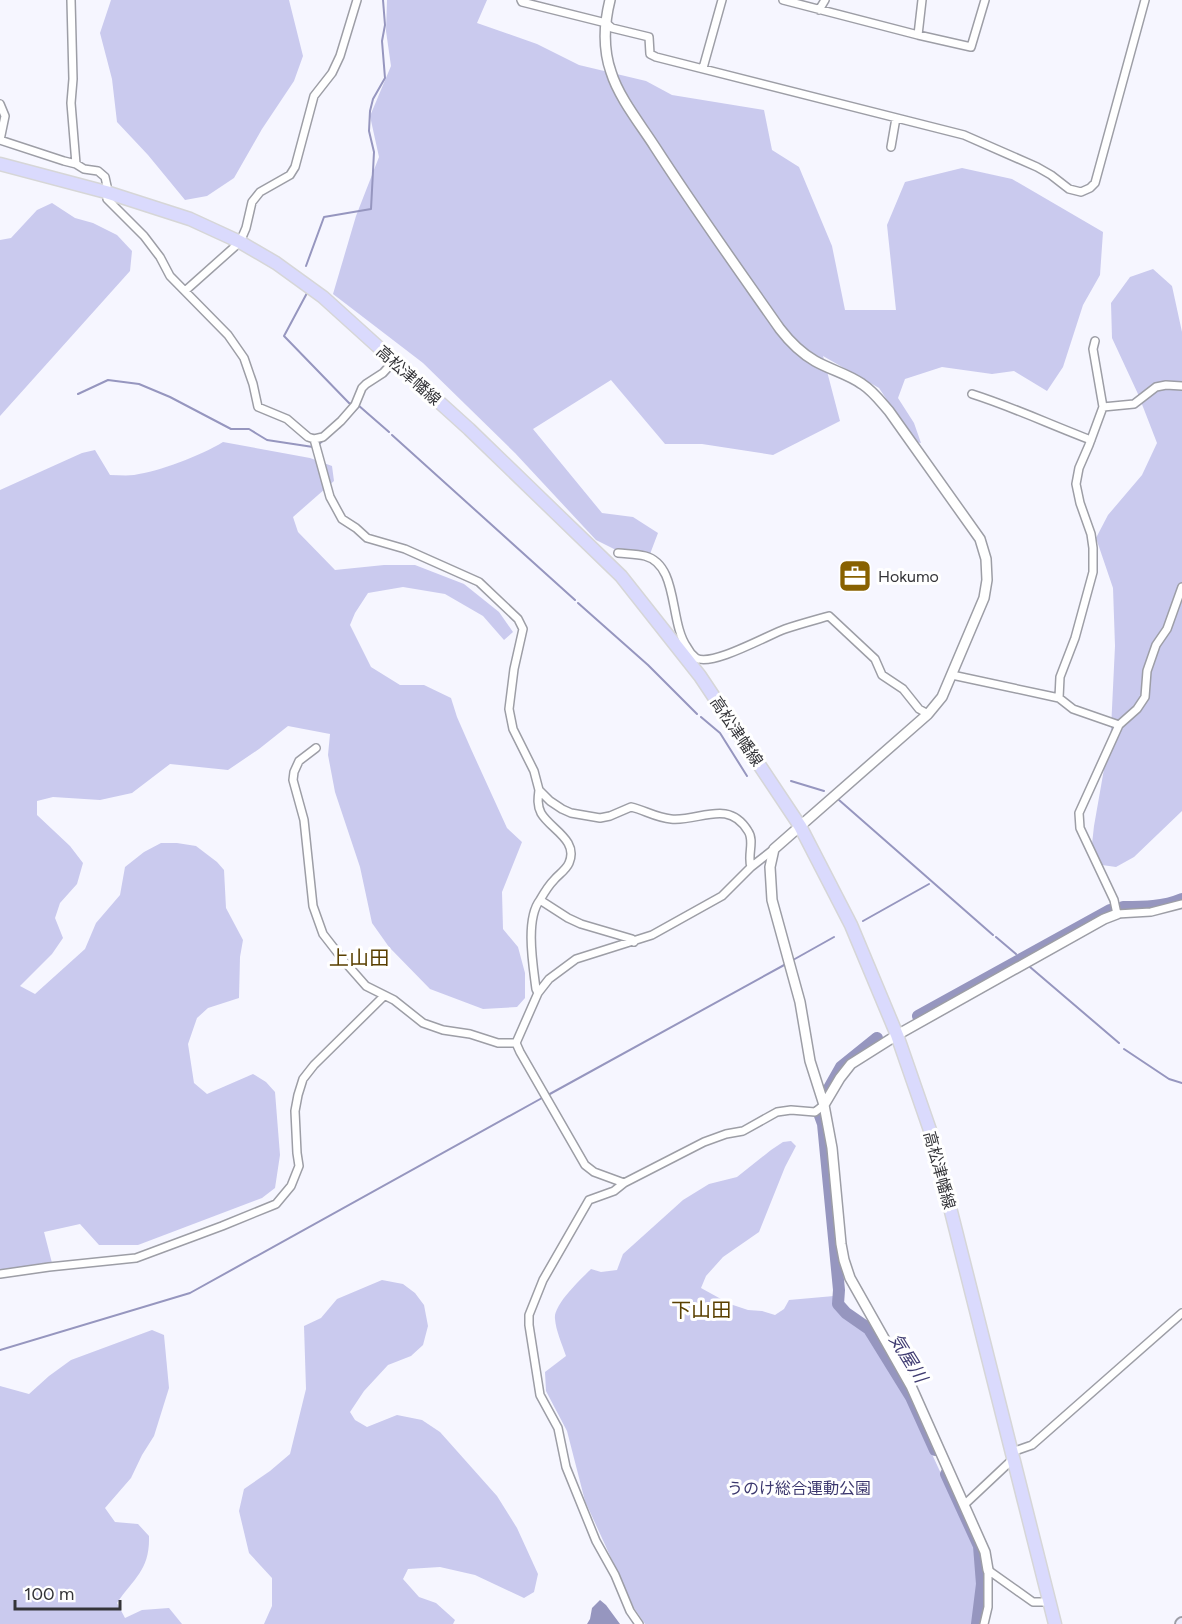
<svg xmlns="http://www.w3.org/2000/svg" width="1182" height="1624" viewBox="0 0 1182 1624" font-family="Figtree,'Noto Sans JP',sans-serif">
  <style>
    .green { fill: #cacaee }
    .water { fill: #9696bf }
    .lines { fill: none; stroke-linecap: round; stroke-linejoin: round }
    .stream { stroke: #9696bf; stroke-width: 2 }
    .river { stroke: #9696bf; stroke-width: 12 }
    .minor-casing { stroke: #9d9ea6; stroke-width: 10 }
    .tertiary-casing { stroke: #9d9ea6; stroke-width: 12 }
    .secondary-casing { stroke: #9d9ea6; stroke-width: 14 }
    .primary-casing { stroke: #d6d6d7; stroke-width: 15 }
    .minor { stroke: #fff; stroke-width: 7 }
    .tertiary { stroke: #fff; stroke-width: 9 }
    .secondary { stroke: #ececfe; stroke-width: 10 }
    .primary { stroke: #dadafd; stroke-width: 12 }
    .labels { text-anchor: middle; stroke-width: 6; stroke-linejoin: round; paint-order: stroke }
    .street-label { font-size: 16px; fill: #343438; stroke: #fff }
    .poi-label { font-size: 16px; fill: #343438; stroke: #fff; text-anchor: start }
    .park-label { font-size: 16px; fill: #3c386e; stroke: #fff }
    .water-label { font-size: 18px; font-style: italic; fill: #3f3b71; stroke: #fff }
    .quarter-label { font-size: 20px; fill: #5a4001; stroke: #fff }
  </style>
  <rect width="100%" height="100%" fill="#f6f6ff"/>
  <path class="green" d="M111,0H289L303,56L294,81L262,129L234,178L207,196L185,200L148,155L117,122L112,79L100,33Z
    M387,0H487L477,23L537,44L579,65L646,81L672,95L764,110L772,150L799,167L832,246L845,310H896L887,225L905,182L962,168L1012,179L1103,232L1100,275L1083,305L1063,367L1047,391L1014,371L992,374L942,367L905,379L898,398L914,423L921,443L915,442L879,388L823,356L840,421L773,455L702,444H665L611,380L533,429L602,513L633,517L658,533L650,554L618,551L596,540L515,453L423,363L333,294L356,216L379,157L370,116L391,66L386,31Z
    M52,203L75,218L93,223L117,235L132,251L130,271L0,416V240L11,238L37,210Z
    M1153,269L1172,286L1182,332V811L1134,857L1116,867L1102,865L1091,853L1094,826L1111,729L1115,646L1113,588L1096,538L1108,515L1142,475L1157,443L1138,394L1112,338L1111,303L1130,277Z
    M223,442L310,458L332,466L334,481L293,517L298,532L335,570L384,565H415L464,584L499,612L513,632L504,640L483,616L445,594L403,587L368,593L355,613L350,625L371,667L400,685H424L451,698L457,717L471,749L507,828L522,842L502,892L503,929L518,947L525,973V998L517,1007L483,1009L430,989L389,947L372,923L360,867L335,792L328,755L330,734L288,726L259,749L228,770L170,764L132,793L100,800L53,797L37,801V815L70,846L83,863L77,884L60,903L55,918L63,938L52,954L20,986L35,994L85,949L96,923L120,895L125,867L144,852L161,843H177L196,846L217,862L224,870L226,908L243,940L240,957L239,998L208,1008L197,1018L188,1044L194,1083L207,1094L253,1074L266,1082L275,1092L280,1155L275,1188L262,1198L138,1245H99L80,1224L44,1232L52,1263L0,1270V490L82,453L95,450L110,475C118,475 126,476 134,475C160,471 200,456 223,442Z
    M791,1141L796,1146L785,1167L759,1232L723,1257L706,1276L701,1288L730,1304L748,1310L762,1311L775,1315L784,1309L789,1300L834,1296L869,1337L906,1398L975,1547L979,1585L976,1612L972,1624H645L634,1608L585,1501L567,1431L546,1391L545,1372L566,1356C562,1344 556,1331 555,1319C553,1305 581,1279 591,1269L601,1272L617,1270L623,1254L683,1200L709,1184L737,1177L771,1150L783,1142Z
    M382,1280L403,1284L415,1293L424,1305L428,1326L423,1345L411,1356L388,1365L364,1391L350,1412L355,1420L367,1427L397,1415L422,1420L440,1432L497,1496L517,1528L538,1574L534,1592L524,1598L475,1575L440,1567L408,1569L403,1579L419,1597L436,1603L455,1620L453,1624H264L272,1606V1578L249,1553L239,1511L244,1489L270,1471L290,1454L306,1389L304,1326L321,1318L337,1299Z
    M152,1330L164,1335L169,1388L154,1436L142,1455L131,1478L105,1508L115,1522L138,1524L149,1536C150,1570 134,1578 117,1603L125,1618L142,1610L169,1608L182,1624H0V1386L29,1394L49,1376L71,1360Z"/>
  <path class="water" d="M600,1600L606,1605L620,1624H587L590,1619L592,1608Z"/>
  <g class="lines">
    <path class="stream" d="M306,266L324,217L371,209L374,152L369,131L370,111L373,99L385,78L382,41L385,25L383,0
      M307,293L284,336L349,403L352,404
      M78,394L108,380L139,384L170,397L231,429H249L267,440L313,447
      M358,405L389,432
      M339,428L359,406
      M392,435L575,600
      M319,444L325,439
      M578,603L648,665L697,714
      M701,717L720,733L747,776
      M791,781L824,791
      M839,800L993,935
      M863,921L929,884
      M996,937L1016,954
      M793,960L834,937
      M1030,967L1119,1043
      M1124,1049L1169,1079L1182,1083
      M548,1095L786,964
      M0,1350L190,1293L542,1098"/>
    <path class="river" d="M1123,907C1144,907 1163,907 1182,899
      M918,1016L1110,910
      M828,1090L841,1067L877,1038
      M819,1113L823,1124L839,1290L838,1304L846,1313L869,1329L911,1397L935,1450
      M946,1474L979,1546L982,1584L977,1624"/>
    <g class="minor-casing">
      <path id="minor" d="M71,0L73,79L71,103L76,164
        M521,0L522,2L606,23L612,28L649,37L650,54L656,57L964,135L1037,167L1051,175L1069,189L1081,192L1090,188L1095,183L1145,0
        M783,0L918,35L971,47L985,0
        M819,10L825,0
        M918,35L922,0
        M703,68L722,0
        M0,104L5,116L0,140L64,161L76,164L84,169L98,171L105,177L107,186V199L144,236L160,257L170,276L228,335L244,358L253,384L258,407L287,419L308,437L314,439L323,437L341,421L355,405L362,388L366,384L383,373L394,361
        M891,147L896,118
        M185,291L240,242L246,228L252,202L260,192L290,175L295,167L314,96L332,73L340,56L357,0
        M1095,341L1093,349L1103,407
        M972,394C1013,407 1051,425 1091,440
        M314,439L330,497L342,519L356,528L367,538L405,549L479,582L518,619L523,629L514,669L509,709L513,729L534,771L539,790L550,801L562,809L571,813L600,818L610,816L631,807C644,810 657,818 671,819C699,822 728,798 748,831C755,841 747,855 751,867
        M618,553C627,554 637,554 645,556C679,565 669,622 687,647C689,651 692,655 696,658C712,667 768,635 785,629C800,624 815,620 829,616L875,659L882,675L903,689L919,709L928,714
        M1182,587L1167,629L1156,645L1147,671L1145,697L1137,709L1119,725L1079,813L1080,828L1114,900L1117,914L1151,912L1182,904
        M952,675L1059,698L1073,709L1119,725
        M1059,698L1060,677L1075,638L1093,572V548L1091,534L1080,503L1076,484L1079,468L1089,445L1103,407L1134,404L1156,387L1166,385L1182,386
        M316,748L299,761L294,772L293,780L304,820L313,906L323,934L344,961L366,986L394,1000L423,1023L443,1030L470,1034L498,1043H516
        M539,790C538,798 537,805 541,813C550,829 579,840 569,863C566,870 558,875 554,880C548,886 544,893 540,900
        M538,993L536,989C533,965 525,919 540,900L568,918L581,924L632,939L634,942
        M624,1183L594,1172L585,1165L520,1052L516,1043L538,993L549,979L576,959L652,935L722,896L751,867L774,849
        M0,1274L49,1267L136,1258L222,1226L276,1204L291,1186L299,1166L297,1153L295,1111L298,1095L303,1079L314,1065L384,996
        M1012,1452L1032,1445L1182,1313
        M964,1505L1014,1458
        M988,1570L1033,1602H1049
        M639,1624L630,1611L615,1575L596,1541L566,1467L558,1428L540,1395L529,1325V1315L543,1280L589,1200L614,1191L624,1183L704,1142L726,1134L743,1131L777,1112L791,1110L815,1112L824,1105
        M984,1624L988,1607V1570"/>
    </g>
    <g class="tertiary-casing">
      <path id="tertiary" d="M610,0C604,24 603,49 611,72C619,98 641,125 655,147C695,209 738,269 780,329C790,342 801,353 815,361C831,370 848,374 862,384C873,391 881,402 889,411L980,539L986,559L987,580L984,598L942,697L928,714L774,849L770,867L772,900L800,1002L810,1061L824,1105L832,1148L841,1244L844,1260L850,1278L911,1386L985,1552L988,1570
        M824,1105L840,1078L851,1064L897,1035L1104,919L1117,914"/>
    </g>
    <g class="secondary-casing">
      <path id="secondary" d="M1181,1624L1182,1623"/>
    </g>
    <g class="primary-casing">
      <path id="primary" d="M0,164L106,192L190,219L240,242L276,263L323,297L469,429L621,576L700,676L800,826L851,925L897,1035L932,1136L1055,1624"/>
    </g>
    <use href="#minor" class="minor"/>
    <use href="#tertiary" class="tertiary"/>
    <use href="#secondary" class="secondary"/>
    <use href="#primary" class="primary"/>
  </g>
  <defs>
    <g id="office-square" transform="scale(1.725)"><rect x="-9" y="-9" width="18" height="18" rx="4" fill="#886100" stroke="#fff"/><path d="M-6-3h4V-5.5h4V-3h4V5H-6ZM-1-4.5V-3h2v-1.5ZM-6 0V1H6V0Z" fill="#fff"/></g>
  </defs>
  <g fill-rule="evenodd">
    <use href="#office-square" x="855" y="576"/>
  </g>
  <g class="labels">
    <g class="street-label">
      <text transform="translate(409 375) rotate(42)" y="6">高松津幡線</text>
      <text transform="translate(737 731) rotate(56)" y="6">高松津幡線</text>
      <text transform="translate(940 1170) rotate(75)" y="6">高松津幡線</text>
    </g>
    <g class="poi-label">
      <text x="878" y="582">Hokumo</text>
    </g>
    <g class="park-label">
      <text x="799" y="1494">うのけ総合運動公園</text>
    </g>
    <g class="water-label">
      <text transform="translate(908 1358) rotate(58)" y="6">気屋川</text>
    </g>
    <g class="quarter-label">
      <text x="359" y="965">上山田</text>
      <text x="701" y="1317">下山田</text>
    </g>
  </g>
  <path d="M15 1600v9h105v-9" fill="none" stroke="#343438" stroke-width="3"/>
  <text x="24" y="1600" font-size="18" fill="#343438" stroke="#ffffff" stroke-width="4.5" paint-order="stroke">100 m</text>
</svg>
